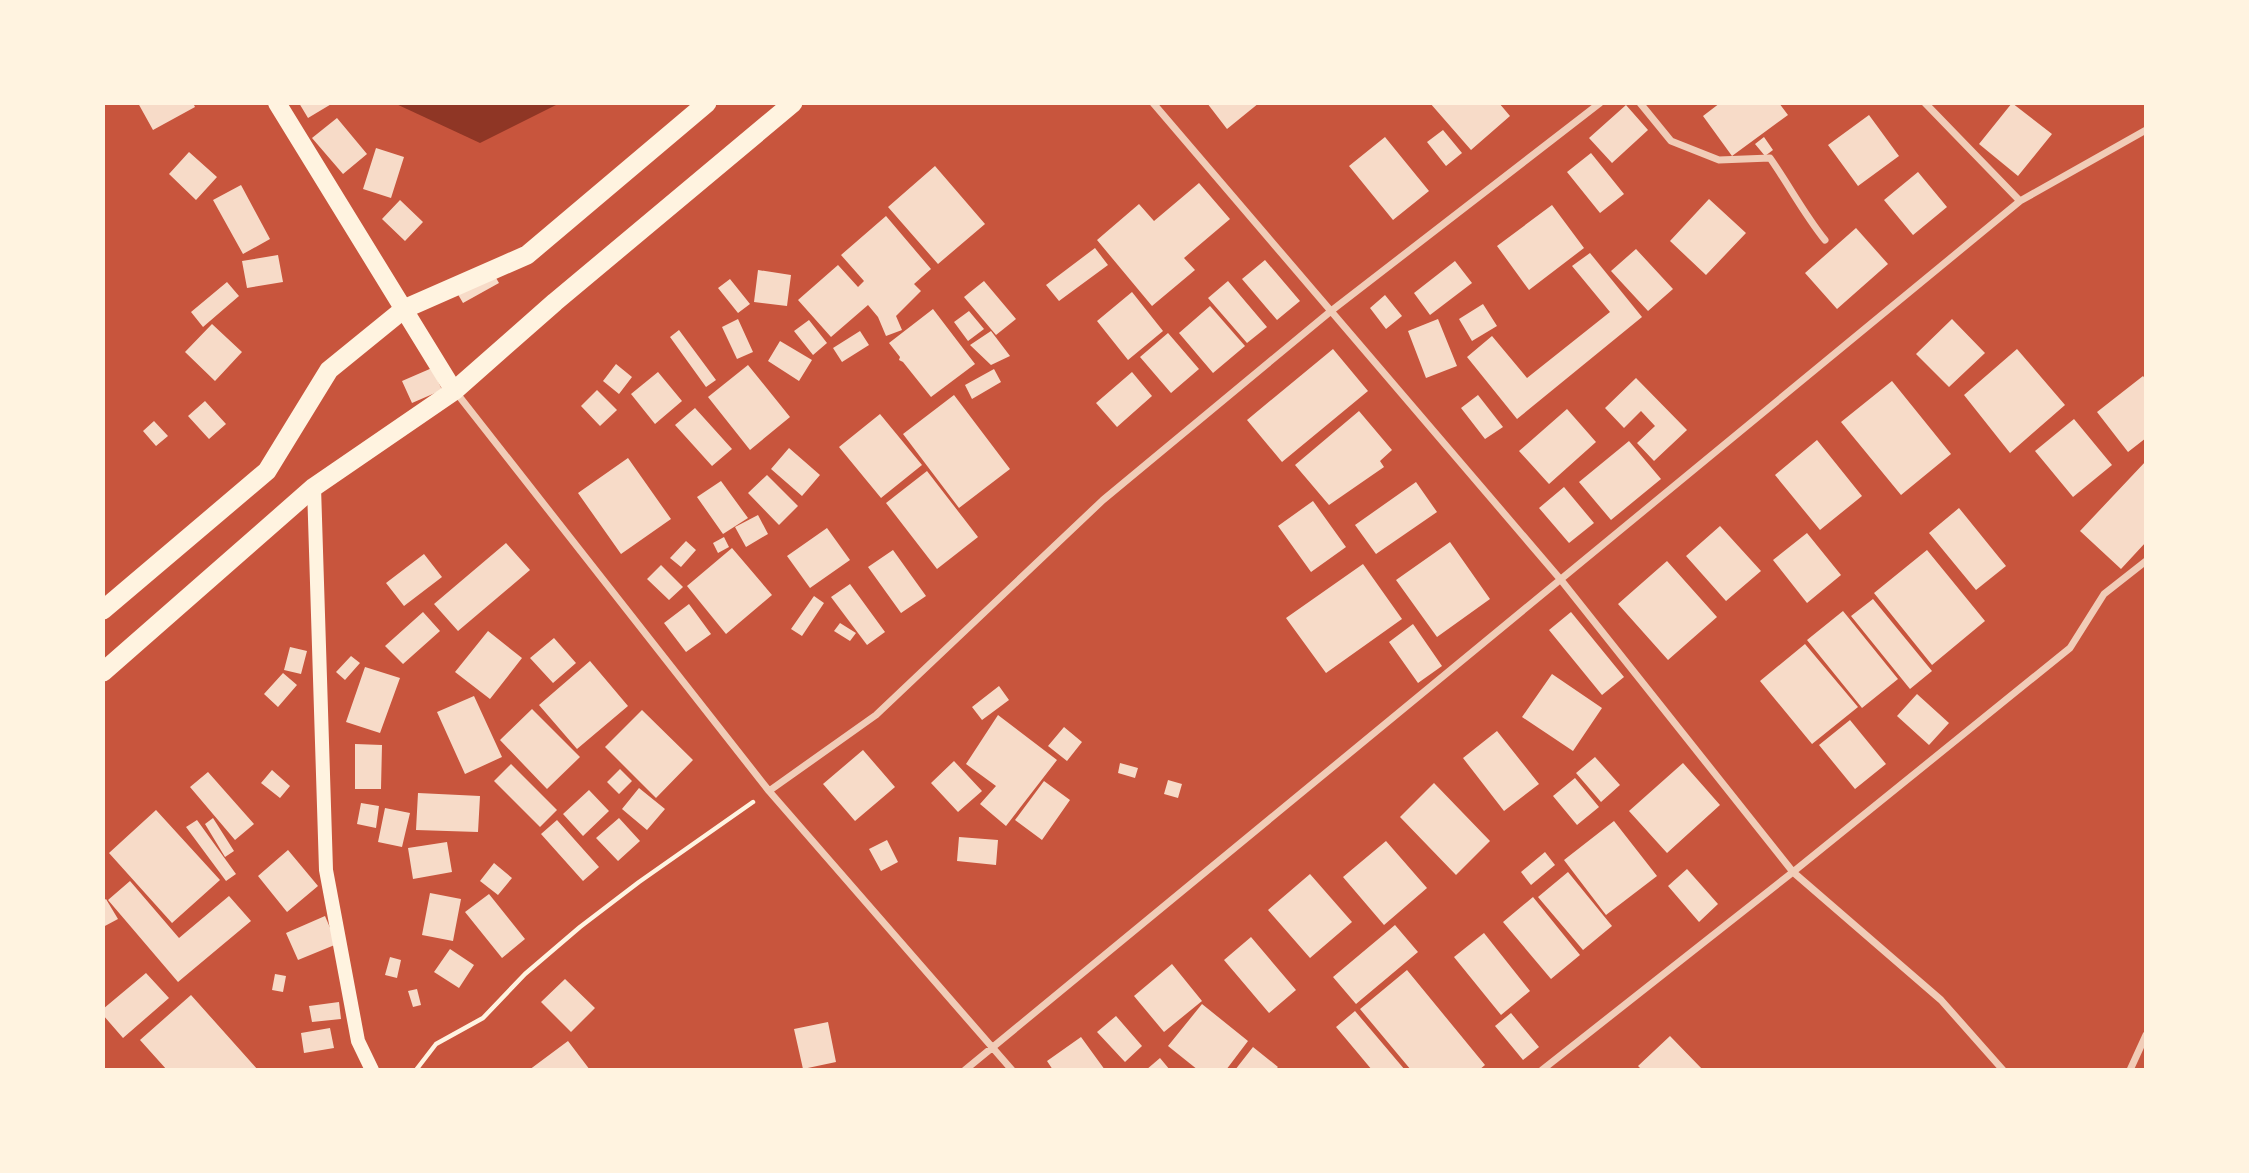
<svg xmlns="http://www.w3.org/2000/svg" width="2249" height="1173" viewBox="0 0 2249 1173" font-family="'DejaVu Sans',sans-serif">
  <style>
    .water { fill: #8f3625 }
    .building { fill: #f7dbc8 }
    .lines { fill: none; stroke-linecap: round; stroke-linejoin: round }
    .path { stroke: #fff3e0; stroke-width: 4.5 }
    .minor { stroke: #f1ccb7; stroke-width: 7 }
    .secondary { stroke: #fff3e0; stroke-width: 14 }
    .primary { stroke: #fff3e0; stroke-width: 18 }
    .trunk { stroke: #fff3e0; stroke-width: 19 }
  </style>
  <rect width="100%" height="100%" fill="#c8553d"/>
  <path class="water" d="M394,103H560L480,143Z"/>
  <path class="building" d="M138,103H193L195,107L153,130Z
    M299,103H333L308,118Z
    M1207,103H1259L1227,129Z
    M1430,103H1499L1510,116L1471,150Z
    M1720,103H1779L1788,115L1732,156L1703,116Z
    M2012,103L2052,134L2018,176L1979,144Z
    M1626,105L1648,130L1612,163L1589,138Z
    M1869,115L1899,156L1858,186L1828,145Z
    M337,118L367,154L343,174L312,138Z
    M1443,130L1462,153L1446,166L1427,142Z
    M1385,137L1429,191L1393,220L1349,166Z
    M1764,137L1773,150L1765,156L1755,144Z
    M376,148L404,157L391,198L363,189Z
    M189,152L217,177L196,200L169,174Z
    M1591,153L1624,194L1600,213L1567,172Z
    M935,166L985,224L938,264L888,207Z
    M1918,172L1947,207L1913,235L1884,200Z
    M1199,183L1230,219L1184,258L1195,270L1152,306L1097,240L1139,204L1154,221Z
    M241,185L270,239L243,254L213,200Z
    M1709,199L1746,233L1706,275L1670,241Z
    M400,200L423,222L405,241L382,219Z
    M1552,205L1584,248L1529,290L1497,246Z
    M886,216L931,269L914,284L921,291L896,316L902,330L886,336L878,317L868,305L831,337L798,300L838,265L858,287L864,281L841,255Z
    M1856,228L1888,264L1837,309L1805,273Z
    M1095,248L1108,265L1059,301L1046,285Z
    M1636,249L1673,289L1648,311L1611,271Z
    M1590,253L1642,317L1517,419L1467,357L1492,336L1527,378L1610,312L1572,266Z
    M278,255L283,282L247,288L242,261Z
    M1265,260L1300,301L1277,320L1242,279Z
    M1455,261L1472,283L1430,315L1414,293Z
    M758,270L791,275L787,306L754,302Z
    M492,271L499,283L463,303L456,291Z
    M730,279L750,304L738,313L718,288Z
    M984,281L1016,319L996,335L964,297Z
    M1228,281L1267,327L1247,343L1208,298Z
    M227,282L239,296L203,327L191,312Z
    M1132,292L1163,331L1128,360L1097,321Z
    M1385,295L1402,316L1386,329L1370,308Z
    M1483,304L1497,326L1472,341L1459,319Z
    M1210,306L1245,346L1213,373L1179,333Z
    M933,309L975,364L931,397L903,362L899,360L900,357L889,343Z
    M969,311L984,329L968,341L954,322Z
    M738,319L753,352L737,359L722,327Z
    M1438,319L1457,366L1426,378L1408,331Z
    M1952,319L1985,353L1949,387L1916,354Z
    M809,320L827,343L813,355L794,331Z
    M212,324L242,352L215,381L185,352Z
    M679,330L716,380L706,387L670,337Z
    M860,331L869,345L842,362L833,348Z
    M991,331L1010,356L991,365L970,345Z
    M1168,333L1199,369L1171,393L1140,357Z
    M780,341L812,360L799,381L768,361Z
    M1333,349L1368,391L1282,462L1247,420Z
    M2017,349L2065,405L2010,453L1964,395Z
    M616,364L632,377L619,394L603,381Z
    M748,365L790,417L750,450L708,397Z
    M432,368L442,390L412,403L402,381Z
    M994,369L1001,382L972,399L965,385Z
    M658,372L682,401L655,424L631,394Z
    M1132,372L1152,396L1117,427L1096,403Z
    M2143,376L2146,380V438L2128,452L2097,412Z
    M1636,378L1687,430L1654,461L1637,443L1655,426L1641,411L1624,428L1605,408Z
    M1892,381L1951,454L1901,495L1841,422Z
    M597,390L617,410L600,426L581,406Z
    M954,395L1010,469L959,508L903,434Z
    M1478,395L1503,427L1485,439L1461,408Z
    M205,401L226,424L209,439L188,416Z
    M695,408L732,449L712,466L675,425Z
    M1567,409L1596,442L1549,484L1519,451Z
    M1359,411L1392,450L1380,461L1384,467L1329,505L1295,465Z
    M880,414L922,465L881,498L839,447Z
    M2074,419L2112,465L2073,497L2035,451Z
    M154,421L168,436L156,446L143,431Z
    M1817,440L1862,496L1820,530L1775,475Z
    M1629,441L1661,479L1611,520L1579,482Z
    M789,448L820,475L802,496L771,469Z
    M628,458L671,519L621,554L578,493Z
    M2146,461V542L2121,569L2080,531Z
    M927,471L978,537L937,569L886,503Z
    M767,475L798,506L779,525L748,493Z
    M721,481L748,518L723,534L697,497Z
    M1416,482L1437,512L1376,554L1355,525Z
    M1564,487L1594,523L1569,543L1539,508Z
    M1313,501L1346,547L1311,572L1278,526Z
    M1959,508L2006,566L1976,590L1929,533Z
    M758,515L768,534L746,547L735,527Z
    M1720,526L1761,571L1726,601L1686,556Z
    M827,528L850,560L810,588L787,556Z
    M1807,533L1841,575L1807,603L1773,560Z
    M724,537L729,547L718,553L713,543Z
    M686,541L696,550L681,567L670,558Z
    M1450,542L1490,599L1437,637L1396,580Z
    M506,543L530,570L458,631L434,604Z
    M732,548L772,595L726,634L687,586Z
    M893,550L926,596L901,613L868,567Z
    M1927,550L1985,621L1932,665L1874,593Z
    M424,554L442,577L404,606L386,583Z
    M1667,561L1717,617L1668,660L1618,604Z
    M1363,564L1402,619L1326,673L1286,618Z
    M661,565L683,587L669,600L647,579Z
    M850,584L885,632L867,645L831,597Z
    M814,596L824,603L802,636L791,629Z
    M1873,599L1932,671L1910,689L1851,616Z
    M689,604L711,634L686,652L664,623Z
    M1843,611L1898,679L1862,708L1807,640Z
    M423,612L440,631L403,664L385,646Z
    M1571,612L1624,677L1602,695L1549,630Z
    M840,623L856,633L850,641L834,631Z
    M1413,624L1442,666L1418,683L1389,642Z
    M488,631L522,658L490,699L455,672Z
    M554,638L576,663L553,683L530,658Z
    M1805,644L1858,707L1812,744L1760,681Z
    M290,647L307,651L301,674L284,670Z
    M351,656L360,663L345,680L336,672Z
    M590,661L628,706L577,749L539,705Z
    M365,667L400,678L380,733L346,722Z
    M283,673L297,685L278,707L264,694Z
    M1552,674L1602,708L1573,751L1522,717Z
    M999,686L1009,700L982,720L972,707Z
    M1917,694L1949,723L1929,745L1897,716Z
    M474,696L502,757L465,774L437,712Z
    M532,709L580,757L547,789L500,740Z
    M642,710L693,760L656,798L605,747Z
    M998,715L1057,760L1006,826L980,804L996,786L966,764Z
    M1850,720L1886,764L1855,789L1819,745Z
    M1064,727L1082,742L1067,761L1048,746Z
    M1497,731L1539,784L1504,811L1463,758Z
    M355,744L382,745L381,789H355Z
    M863,750L895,787L855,821L823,784Z
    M1595,757L1620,785L1601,802L1576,773Z
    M954,761L982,791L958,812L931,783Z
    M1120,763L1138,768L1135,778L1118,773Z
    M1683,763L1720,805L1667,853L1629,811Z
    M511,764L557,810L540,827L494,781Z
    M620,769L632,781L619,794L607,782Z
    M272,770L290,786L280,798L261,783Z
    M208,772L254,824L235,840L190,787Z
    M1575,778L1599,807L1577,825L1553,796Z
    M1168,780L1182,784L1178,798L1164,794Z
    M1044,781L1070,800L1042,840L1015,820Z
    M1434,783L1490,841L1456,875L1400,817Z
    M639,788L665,809L647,830L622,809Z
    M589,790L609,811L583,836L563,814Z
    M418,793L480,796L478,832L416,830Z
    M361,803L379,806L376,828L357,824Z
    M385,808L410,813L402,847L378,842Z
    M156,810L220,880L172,923L109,853Z
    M213,818L234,851L225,857L205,824Z
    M619,818L640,841L618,861L596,838Z
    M197,820L236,874L226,881L186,827Z
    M557,820L599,867L583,881L541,834Z
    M1614,821L1657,876L1606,915L1564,860Z
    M959,837L998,840L996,865L957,861Z
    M887,840L898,862L881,871L869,849Z
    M1386,841L1427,888L1384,925L1343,877Z
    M447,842L452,872L413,879L408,848Z
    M288,850L318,886L287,912L258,876Z
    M1545,852L1555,865L1531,885L1521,872Z
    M494,863L512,878L498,895L480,881Z
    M1687,869L1718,904L1699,922L1668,886Z
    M1568,872L1612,926L1583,950L1538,897Z
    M1310,874L1352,922L1310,958L1268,910Z
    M130,881L179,938L229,896L251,921L178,982L108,900Z
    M430,893L461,899L453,941L422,935Z
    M489,894L525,939L502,958L465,912Z
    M1533,897L1580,955L1551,979L1503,922Z
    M106,899L118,919L103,927V901Z
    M325,916L337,944L298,960L286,933Z
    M1395,925L1418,952L1356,1004L1333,977Z
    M1484,933L1530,991L1501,1015L1454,957Z
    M1251,937L1296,990L1269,1013L1224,960Z
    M450,949L474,965L459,988L434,972Z
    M390,957L401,960L397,978L385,975Z
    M1172,964L1202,1001L1164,1032L1134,996Z
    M1407,970L1485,1065L1479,1070H1411L1360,1009Z
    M146,973L169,998L123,1038L103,1015V1009Z
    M275,974L286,976L283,992L272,990Z
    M565,979L595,1008L571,1032L541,1002Z
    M417,989L421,1005L413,1007L408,991Z
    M191,995L258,1070H167L140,1040Z
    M339,1002L341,1019L312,1022L309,1006Z
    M1202,1004L1248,1041L1226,1070H1198L1168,1046Z
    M1355,1011L1405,1070H1372L1336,1027Z
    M1511,1013L1539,1047L1523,1060L1495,1026Z
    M1116,1016L1142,1046L1125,1062L1097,1032Z
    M828,1022L836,1062L803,1069L794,1029Z
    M330,1028L334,1048L304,1053L301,1033Z
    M1670,1036L1703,1070H1642L1638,1066Z
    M1081,1037L1105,1070H1053L1047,1061Z
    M568,1041L590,1070H529Z
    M1253,1047L1278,1067L1275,1070H1235Z
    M1160,1058L1170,1070H1146Z"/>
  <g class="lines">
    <path class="path" d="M416,1070L436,1044L483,1018L525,974L580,927L639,882L753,802"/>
    <path class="minor" d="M1153,103L1561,580L1793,872L1941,1000L2003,1070
      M1640,103L1671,141L1719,160L1770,158C1789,185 1804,214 1825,240
      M1925,103L2020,201L2146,130
      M455,391L769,791L1012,1070
      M769,791L876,715L1103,500L1331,311L1600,103
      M965,1070L2020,201
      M1542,1070L1793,872L2070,648L2104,594L2146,561
      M2130,1070L2146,1035"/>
    <path class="secondary" d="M314,487L326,870L358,1041L372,1070"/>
    <path class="primary" d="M277,103L454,391"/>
    <path class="trunk" d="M103,610L267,471L329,370L404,309L527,255L707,103
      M103,672L314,487L454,391L555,302L793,103"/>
  </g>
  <rect width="2249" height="1173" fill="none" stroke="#fff3e0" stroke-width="210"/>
</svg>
